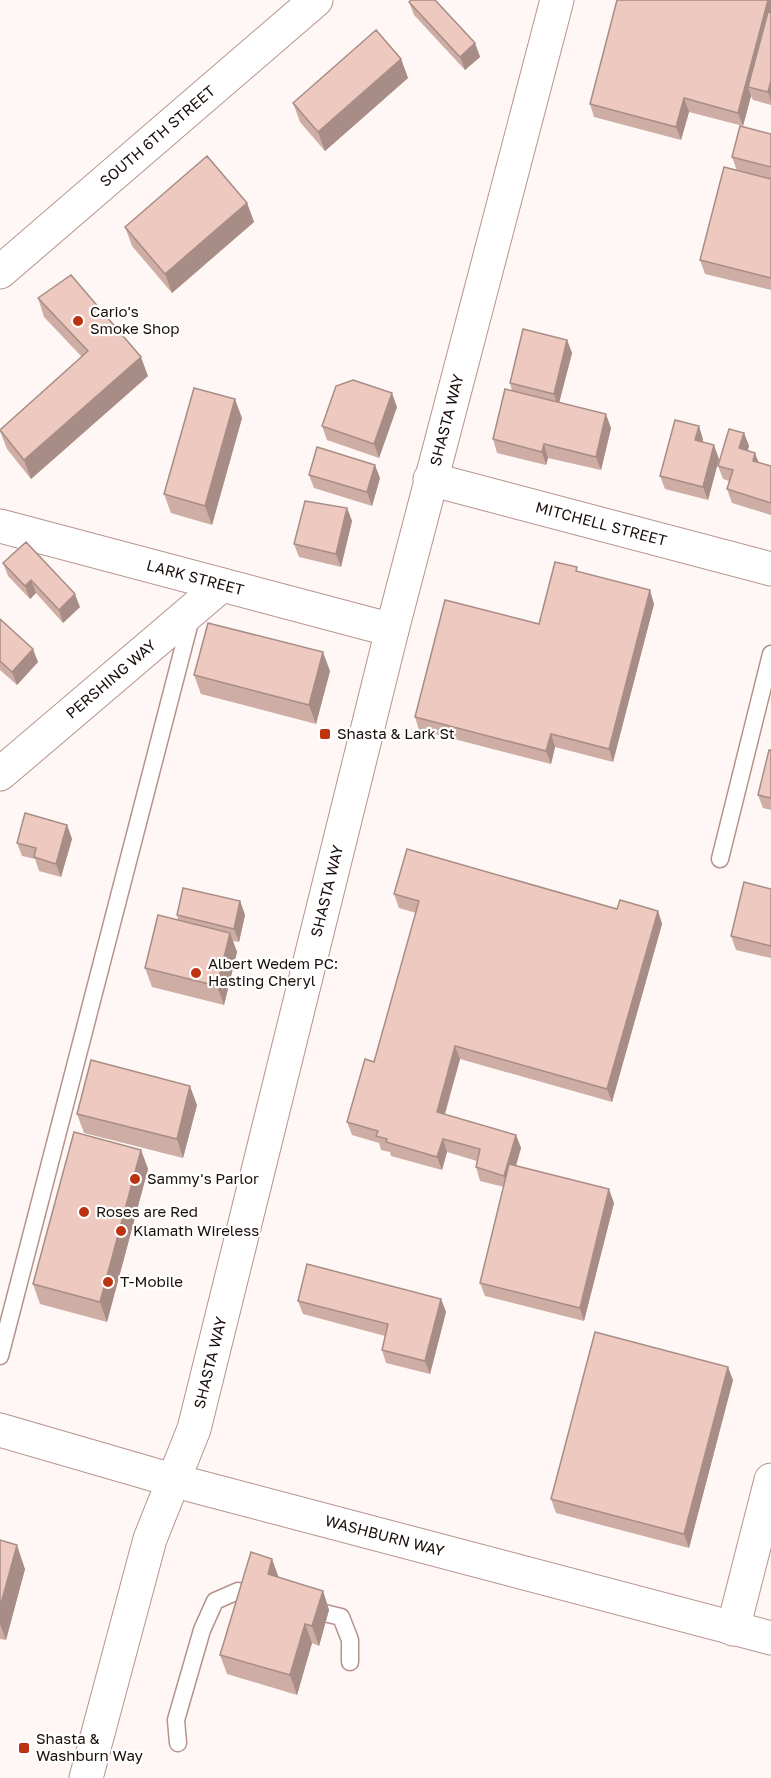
<svg xmlns="http://www.w3.org/2000/svg" width="771" height="1778" viewBox="0 0 771 1778" font-family="'Golos Text',sans-serif">
  <style>
    .lines { fill: none; stroke-linecap: round; stroke-linejoin: round }
    .service-casing { stroke: #b6938a; stroke-width: 19 }
    .minor-casing { stroke: #b6938a; stroke-width: 35 }
    .secondary-casing { stroke: #b6938a; stroke-width: 35 }
    .primary-casing { stroke: #b6938a; stroke-width: 35 }
    .service { stroke: #fff; stroke-width: 16 }
    .minor { stroke: #fff; stroke-width: 33 }
    .secondary { stroke: #fff; stroke-width: 33 }
    .primary { stroke: #fff; stroke-width: 33 }
    .wall { fill: #cdada4 }
    .shaded-wall { fill: #a78d86 }
    .building { fill: #eec9bf; stroke: #a78d86; stroke-width: 1.5 }
    .poi-dot { fill: #bd3311; stroke: #fff; stroke-width: 2 }
    .labels { text-anchor: middle; stroke-width: 4.5; stroke-linejoin: round; paint-order: stroke }
    .street-label { font-size: 15px; fill: #1b0f0c; stroke: #fff }
    .poi-label { font-size: 15px; fill: #1b0f0c; stroke: #fff; text-anchor: start }
  </style>
  <rect width="100%" height="100%" fill="#fff7f5"/>
  <g class="lines">
    <g class="service-casing">
      <path id="service" d="M720,859L771,654
        M0,1356L191,618
        M308,1609L341,1617L350,1640V1662
        M178,1743L176,1720L202,1630L215,1601L238,1591L260,1596"/>
    </g>
    <g class="minor-casing">
      <g id="minor">
        <path id="s1" d="M430,479L771,569"/>
        <path id="s2" d="M0,526L392,630"/>
        <path id="s3" d="M0,774L222,585"/>
        <path d="M733,1629L771,1480"/>
      </g>
    </g>
    <g class="secondary-casing">
      <g id="secondary">
        <path id="s4" d="M0,272L316,0"/>
        <path id="s5" d="M86,1778L150,1539L194,1429L392,630L557,0"/>
      </g>
    </g>
    <g class="primary-casing">
      <g id="primary">
        <path id="s6" d="M0,1430L172,1480L771,1638"/>
      </g>
    </g>
    <use href="#service" class="service"/>
    <use href="#minor" class="minor"/>
    <use href="#secondary" class="secondary"/>
    <use href="#primary" class="primary"/>
  </g>
  <path class="wall" d="M771,0V105L753,100L751,96L743,126L689,112L681,140L594,117L590,104Z
    M409,2L475,43L480,57L465,70L414,15Z
    M401,59L408,78L325,151L300,122L293,103Z
    M771,134V290L705,274L700,260L737,171L732,157Z
    M247,203L254,222L172,293L132,246L125,227Z
    M38,298L148,376L31,479L7,449L0,431L82,357L44,317Z
    M567,340L572,353L559,403L611,428L601,470L548,458L546,465L497,453L493,439L512,391L510,383Z
    M397,407L379,458L327,440L322,426Z
    M242,418L212,525L171,513L164,494Z
    M744,433L749,446L748,450L759,462L771,466V515L732,503L727,489L729,481L723,479L718,466Z
    M703,439V442L719,459L708,500L665,489L660,476Z
    M309,475L380,478L372,506L314,488Z
    M347,508L352,521L341,567L299,557L294,544Z
    M3,563L80,607L63,623L36,593L30,599L8,576Z
    M579,572L654,604L613,762L555,747L551,764L419,730L415,717L539,624Z
    M0,619L38,662L17,685L0,670Z
    M330,671L316,724L201,694L194,675Z
    M771,750V810L763,808L758,795Z
    M67,825L72,839L61,877L39,871L35,859L22,856L17,843Z
    M771,889V958L736,950L731,936Z
    M394,894L617,909L658,911L662,924L612,1102L460,1059L445,1115L516,1135L521,1148L516,1166L614,1203L584,1321L485,1296L480,1283L504,1187L480,1181L476,1167L477,1161L447,1152L442,1170L391,1156L390,1152L381,1150L379,1143L352,1135L347,1122L374,1062L416,913L399,908Z
    M240,901L245,915L239,942L233,941L237,952L224,1005L152,987L145,968L178,920L177,915Z
    M197,1105L183,1158L84,1133L77,1114Z
    M141,1150L148,1169L107,1322L40,1304L33,1284Z
    M441,1299L446,1312L430,1374L386,1363L382,1350L385,1336L303,1314L298,1301Z
    M733,1380L689,1548L556,1513L551,1499Z
    M0,1540L25,1569L6,1640L0,1639Z
    M279,1578L323,1591L329,1610L319,1646L312,1643L297,1695L227,1674L220,1655Z"/>
  <path class="shaded-wall" d="M768,0H771V21L748,87L751,96L743,126L738,113Z
    M475,43L480,57L465,70L460,57Z
    M401,59L408,78L325,151L318,132Z
    M771,80V101L768,92Z
    M684,98L689,112L681,140L676,127Z
    M247,203L254,222L172,293L165,274Z
    M567,340L572,353L558,407L554,394Z
    M141,357L148,376L31,479L24,460Z
    M392,393L397,407L379,458L374,444Z
    M235,399L242,418L212,525L205,506Z
    M606,414L611,428L601,470L596,457Z
    M699,426L703,439L700,454L695,440Z
    M744,433L749,446L744,461L739,448Z
    M544,444L548,458L546,465L542,452Z
    M714,445L719,459L708,500L703,487Z
    M755,453L760,466L753,461Z
    M375,465L380,478L372,506L367,492Z
    M347,508L352,521L341,567L336,554Z
    M31,580L36,593L30,599L25,586Z
    M650,590L654,604L613,762L609,749Z
    M75,594L80,607L63,623L59,610Z
    M33,649L38,662L17,685L12,672Z
    M323,652L330,671L316,724L309,705Z
    M551,734L555,747L551,764L546,751Z
    M67,825L72,839L61,877L56,864Z
    M240,901L245,915L239,942L234,929Z
    M658,911L662,924L612,1102L607,1089Z
    M230,933L237,952L224,1005L217,986Z
    M455,1046L460,1059L441,1126L437,1112Z
    M190,1086L197,1105L183,1158L177,1139Z
    M516,1135L521,1148L509,1189L504,1176Z
    M443,1139L447,1152L442,1170L437,1157Z
    M141,1150L148,1169L107,1322L100,1302Z
    M609,1189L614,1203L584,1321L580,1308Z
    M441,1299L446,1312L430,1374L425,1361Z
    M728,1367L733,1380L689,1548L684,1534Z
    M17,1545L25,1569L6,1640L0,1624V1607Z
    M272,1559L279,1578L268,1574Z
    M323,1591L329,1610L319,1646L312,1626Z
    M305,1624L312,1643L297,1695L290,1675Z"/>
  <path class="building" d="M411,0H435L475,43L460,57L409,2Z
    M617,0H768L738,113L684,98L676,127L590,104Z
    M768,12L771,13V80L768,92L748,87Z
    M376,30L401,59L318,132L293,103Z
    M740,126L771,134V167L732,157Z
    M207,156L247,203L165,274L125,227Z
    M724,167L771,179V278L700,260Z
    M71,275L141,357L24,460L0,430L88,351L38,298Z
    M523,329L567,340L554,394L510,383Z
    M353,380L392,393L374,444L322,426L336,386Z
    M194,388L235,399L205,506L164,494Z
    M505,389L606,414L596,457L544,444L542,452L493,439Z
    M675,420L699,426L695,440L714,445L703,487L660,476Z
    M729,429L744,433L739,448L755,453L753,461L771,466V503L727,489L733,470L718,466Z
    M317,447L375,465L367,492L309,475Z
    M305,501L347,508L336,554L294,544Z
    M26,542L75,594L59,610L31,580L25,586L3,563Z
    M555,562L577,567L576,571L650,590L609,749L551,734L546,751L415,717L445,600L539,624Z
    M0,619L33,649L12,672L0,661Z
    M208,623L323,652L309,705L194,675Z
    M769,750H771V798L758,795Z
    M25,813L67,825L56,864L34,857L36,848L17,843Z
    M407,849L617,909L620,900L658,911L607,1089L455,1046L437,1112L516,1135L504,1176L476,1167L480,1149L443,1139L437,1157L386,1142L387,1139L376,1136L378,1131L347,1122L365,1059L374,1062L419,901L394,894Z
    M744,882L771,889V946L731,936Z
    M183,888L240,901L234,929L177,915Z
    M158,915L230,933L217,986L145,968Z
    M91,1060L190,1086L177,1139L77,1114Z
    M74,1132L141,1150L100,1302L33,1284Z
    M509,1164L609,1189L580,1308L480,1283Z
    M307,1264L441,1299L425,1361L382,1350L388,1324L298,1301Z
    M595,1332L728,1367L684,1534L551,1499Z
    M0,1540L17,1545L0,1607Z
    M251,1552L272,1559L268,1574L323,1591L312,1626L305,1624L290,1675L220,1655Z"/>
  <g class="poi-dot">
    <circle cx="78" cy="321" r="6"/>
    <rect x="319" y="728" width="12" height="12" rx="3"/>
    <circle cx="196" cy="973" r="6"/>
    <circle cx="135" cy="1179" r="6"/>
    <circle cx="84" cy="1212" r="6"/>
    <circle cx="121" cy="1231" r="6"/>
    <circle cx="108" cy="1282" r="6"/>
    <rect x="18" y="1742" width="12" height="12" rx="3"/>
  </g>
  <g class="labels">
    <g class="street-label">
      <text dy="5" stroke="none"><textPath href="#s4" startOffset="208">SOUTH 6TH STREET</textPath></text>
      <text dy="5" stroke="none"><textPath href="#s5" startOffset="1406">SHASTA WAY</textPath></text>
      <text dy="5" stroke="none"><textPath href="#s1" startOffset="177">MITCHELL STREET</textPath></text>
      <text dy="5" stroke="none"><textPath href="#s2" startOffset="202">LARK STREET</textPath></text>
      <text dy="5" stroke="none"><textPath href="#s3" startOffset="146">PERSHING WAY</textPath></text>
      <text dy="5" stroke="none"><textPath href="#s5" startOffset="920">SHASTA WAY</textPath></text>
      <text dy="5" stroke="none"><textPath href="#s5" startOffset="434">SHASTA WAY</textPath></text>
      <text dy="5" stroke="none"><textPath href="#s6" startOffset="399">WASHBURN WAY</textPath></text>
    </g>
    <g class="poi-label">
      <text x="90" y="317">Cario's<tspan x="90" dy="17">Smoke Shop</tspan></text>
      <text x="337" y="739">Shasta &amp; Lark St</text>
      <text x="208" y="969">Albert Wedem PC:<tspan x="208" dy="17">Hasting Cheryl</tspan></text>
      <text x="147" y="1184">Sammy's Parlor</text>
      <text x="96" y="1217">Roses are Red</text>
      <text x="133" y="1236">Klamath Wireless</text>
      <text x="120" y="1287">T-Mobile</text>
      <text x="36" y="1744">Shasta &amp;<tspan x="36" dy="17">Washburn Way</tspan></text>
    </g>
  </g>
</svg>
